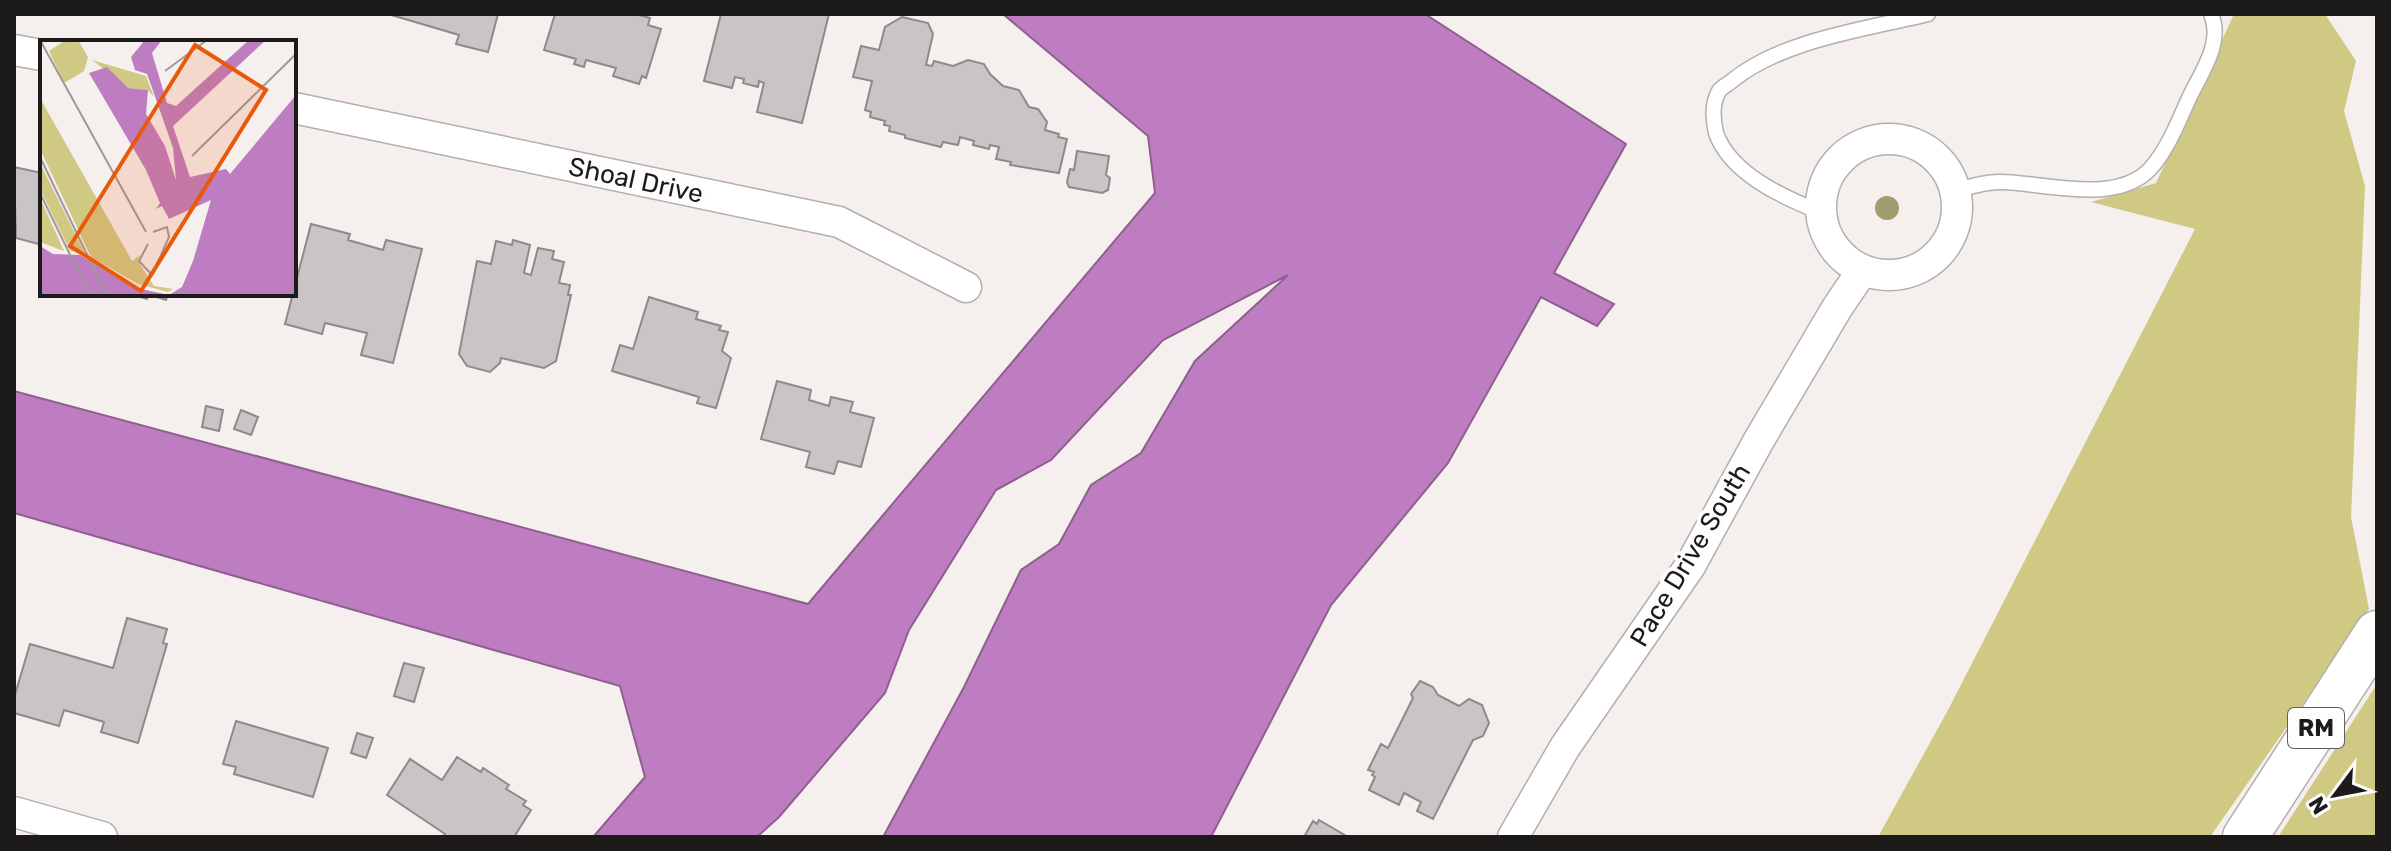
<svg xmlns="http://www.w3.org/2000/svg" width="2391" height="851" viewBox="0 0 2391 851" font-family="Rubik,sans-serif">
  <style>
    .green { fill: #d0c984 }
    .water { fill: #bf7dc1; stroke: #8e5f8f; stroke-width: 2 }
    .building { fill: #cac4c6; stroke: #8f898b; stroke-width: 2 }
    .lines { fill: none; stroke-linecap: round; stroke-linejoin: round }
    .service-casing { stroke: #b4aead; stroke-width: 17 }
    .minor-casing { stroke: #b4aead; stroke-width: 33 }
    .motorway-casing { stroke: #b4aead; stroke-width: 47 }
    .service { stroke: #fff; stroke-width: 14 }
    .minor { stroke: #fff; stroke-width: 30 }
    .motorway { stroke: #fff; stroke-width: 44 }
    .tree { fill: #a29b6e }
    .labels { text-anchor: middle; stroke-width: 8; stroke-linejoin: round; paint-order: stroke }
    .shield { fill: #fefdfd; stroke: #605e5e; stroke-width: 2 }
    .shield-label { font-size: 24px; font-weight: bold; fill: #1d1a1a }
    .street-label { font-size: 26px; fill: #1d1a1a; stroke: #fefdfd }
    .inset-road { fill: none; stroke: #9f9a99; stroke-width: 2 }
    .view { fill: #e8590c; fill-opacity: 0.15; stroke: #e8590c; stroke-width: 4 }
    .inset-edge { fill: none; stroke: #1d1a1a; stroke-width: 4 }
  </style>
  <rect width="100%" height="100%" fill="#f5efed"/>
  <path class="green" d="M2234,14H2325L2356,61L2344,111L2365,186L2351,517L2369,609L2210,837H1878L1948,710L2195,229L2091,202L2156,183Z
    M2377,684V837H2278Z"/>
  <path class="water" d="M1003,14H1425L1626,144L1554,273L1614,304L1597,326L1541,297L1448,463L1331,605L1211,837H883L964,687L1021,570L1059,544L1091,485L1141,453L1195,361L1288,275L1163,340L1051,460L996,490L909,630L885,693L779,817L757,837H593L645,777L620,686L14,513V391L808,604L1155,193L1148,136Z"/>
  <path class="building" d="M388,14H498L488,52L456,44L459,35Z
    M555,14H636L650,18L648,25L661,29L646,78L642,76L639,84L613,76L616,68L586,60L584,67L574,64L576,59L544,50Z
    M721,14H829L802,123L757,112L764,83L759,81L758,87L743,83L744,79L735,77L732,88L704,81Z
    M902,17L928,23L933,34L926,65L932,66L934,61L953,66L968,60L984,64L990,74L1003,86L1019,90L1029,107L1038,109L1047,122L1045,130L1059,134L1058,137L1067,139L1059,173L1010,165L1011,162L996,159L999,147L990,145L989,149L973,145L974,141L960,137L958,145L943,142L941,147L905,138V135L889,131L890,126L884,125L885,121L870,117L871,112L865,110L872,81L853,77L861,46L879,50L885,27Z
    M1077,151L1109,156L1106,175L1110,178L1108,190L1102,193L1069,187L1067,182L1070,169L1074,170Z
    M14,167L42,173V245L16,238Z
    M311,224L350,234L348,240L383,250L386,240L422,249L393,363L361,355L367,333L325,323L322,334L285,324Z
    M513,240L530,245L524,273L531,275L538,248L554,251L552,259L564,262L559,283L570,285L568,295H571L556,361L544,368L501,358L500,363L490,372L467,366L459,354L477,261L491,264L496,241L512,245Z
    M131,294H168L166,300L148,294L147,299Z
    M649,297L698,312L696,319L721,326L719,330L728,332L722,351L731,358L716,408L697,403L699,397L612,371L620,345L633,349Z
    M777,381L811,390L809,400L829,406L831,397L853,402L850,412L874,418L861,467L838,461L834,474L806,467L810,452L761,439Z
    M206,406L223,410L219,431L202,427Z
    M241,410L258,417L251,435L234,429Z
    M127,618L167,629L163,643L167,644L138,743L101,732L104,722L64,710L59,726L14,713V698L30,644L113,668Z
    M404,663L424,668L414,702L394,696Z
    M1420,681L1433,687L1438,695L1459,706L1469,699L1482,705L1489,723L1483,736L1473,740L1433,819L1417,811L1421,802L1404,793L1399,805L1369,790L1375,777L1372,775L1374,772L1368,770L1381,744L1388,748L1413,698L1411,694Z
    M236,721L328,748L313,797L234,774L236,767L223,764Z
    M357,733L373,738L366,758L351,753Z
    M457,757L481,772L483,768L509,785L506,789L526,801L523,805L531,810L514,837H443L445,834L387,795L410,759L442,780Z
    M1319,820L1348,837H1304L1313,821L1317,824Z"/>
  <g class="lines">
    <g class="service-casing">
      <path id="service" d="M1954,191C1969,187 1987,181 2002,182C2046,183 2116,205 2150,169C2169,148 2179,119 2191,94C2203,70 2223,41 2211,14
        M1820,212C1782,197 1730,173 1716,133C1713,120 1712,103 1719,91C1722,87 1730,83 1733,80C1782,40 1867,29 1928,14"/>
    </g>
    <g class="minor-casing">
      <path id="minor" d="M14,50L42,55
        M294,108L839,222L966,287
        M1821 207a68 68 0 1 1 136 0a68 68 0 1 1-136 0Z
        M14,812L102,837
        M1513,837L1565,747L1690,566L1759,440L1837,308L1862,271"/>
    </g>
    <g class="motorway-casing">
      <path id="motorway" d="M2245,837L2377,633"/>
    </g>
    <use href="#service" class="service"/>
    <use href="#minor" class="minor"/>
    <use href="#motorway" class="motorway"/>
  </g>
  <circle class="tree" cx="1887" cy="208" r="12"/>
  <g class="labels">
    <rect class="shield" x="2288" y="708" width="56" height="40" rx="6"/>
    <g class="shield-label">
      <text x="2316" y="736">RM</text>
    </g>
    <g class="street-label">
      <text transform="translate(636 180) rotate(12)" y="9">Shoal Drive</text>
      <text transform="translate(1690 555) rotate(-59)" y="9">Pace Drive South</text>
    </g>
  </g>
  <g transform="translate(40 40)">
    <rect width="256" height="256" fill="#f5efed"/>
    <path d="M26,0H38L48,17L44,31L24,43L9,11ZM52,20L106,36L114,57L108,50L88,48ZM0,58L92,221L100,215L98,221L114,246L133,249L128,252L98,244L51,217L0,109ZM0,123L45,214L30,211L0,149ZM0,158L24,211L0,202Z" fill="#d0c984"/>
    <path d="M105,0H122L112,13L127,63L136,66L209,0H226L133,86L150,137L186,129L190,134L256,55V256H0V206L13,214L40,215L92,247L129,255L142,247L153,221L171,160L129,179L122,166L116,169L120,163L106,130L49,33L67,27L88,48L108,50L106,74L125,106L136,140L133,108L111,45L107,34L95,30L91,17Z" fill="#bf7dc1"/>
    <path class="inset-road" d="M0,0L106,192M125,31L167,0M152,116L256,14M0,117L67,256M0,153L50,256M108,204L99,221L112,235L129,197L127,187L113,192"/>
    <path class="view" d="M155,5L226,50L101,251L30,206Z"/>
    <rect width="256" height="256" class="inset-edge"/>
  </g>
  <rect width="2391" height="851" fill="none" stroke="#1d1a1a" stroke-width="32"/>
  <g transform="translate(2335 795) rotate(238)" stroke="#fefdfd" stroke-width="6" paint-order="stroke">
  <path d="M0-6L14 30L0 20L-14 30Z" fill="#1d1a1a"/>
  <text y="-12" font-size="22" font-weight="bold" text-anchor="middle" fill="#1d1a1a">N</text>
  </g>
</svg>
